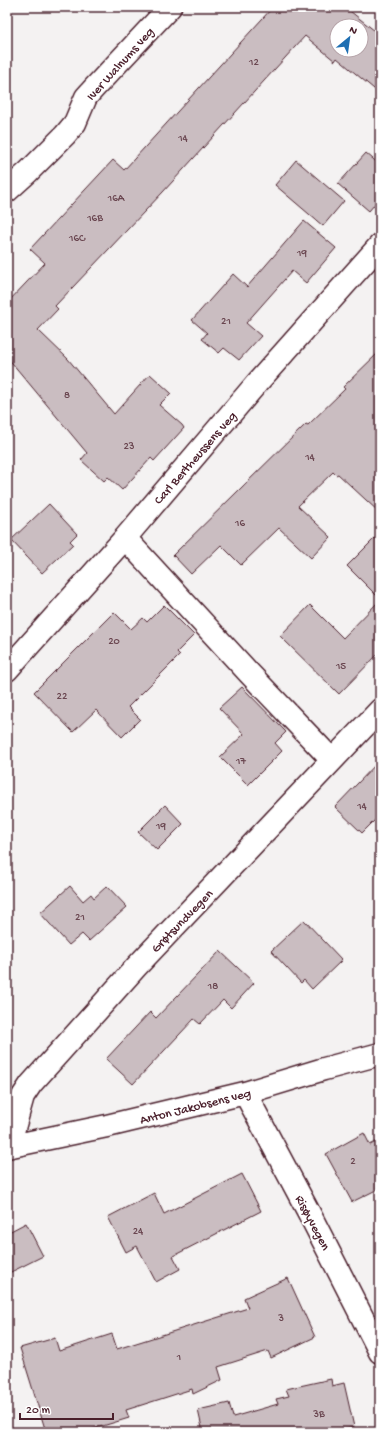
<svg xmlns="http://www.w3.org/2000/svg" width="387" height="1439" viewBox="0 0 387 1439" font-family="'Gochi Hand',sans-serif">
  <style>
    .building { fill: #cabdc1; stroke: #4a1f2b; fill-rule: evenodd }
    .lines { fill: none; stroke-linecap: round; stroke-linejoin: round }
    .minor-casing { stroke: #4a1f2b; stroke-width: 25 }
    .minor { stroke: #fff; stroke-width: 22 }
    .labels { text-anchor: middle; stroke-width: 4; stroke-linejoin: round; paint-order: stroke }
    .number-label { font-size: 11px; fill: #6a4650 }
    .street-label { font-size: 13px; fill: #4a1f2b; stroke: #fff }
  </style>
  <rect width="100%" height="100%" fill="#f4f2f2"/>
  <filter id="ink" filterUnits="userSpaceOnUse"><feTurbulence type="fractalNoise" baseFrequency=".025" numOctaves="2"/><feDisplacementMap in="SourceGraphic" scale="8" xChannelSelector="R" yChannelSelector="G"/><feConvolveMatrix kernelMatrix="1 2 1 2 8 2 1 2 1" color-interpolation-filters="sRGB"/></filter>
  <g filter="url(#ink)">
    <path class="building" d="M273,7H345L380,35V94L337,58L335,61L305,36L163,192L55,306L58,309L38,330L68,359L114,414L150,374L171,393L159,405L182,425L184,428L154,461L151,458L122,490L108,477L104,481L81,460L87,453L7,357V303L45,263L30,249L113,160L124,170ZM337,26H361V50H337Z
      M366,153L380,165V198L369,211L338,184Z
      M296,160L344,201L323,226L275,185Z
      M304,221L336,248L306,283L292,271L246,323L261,336L239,360L224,348L219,353L202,339L207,333L192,320L233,274L247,287Z
      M380,351V513L338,474L336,475L333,472L298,506L331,537L311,558L279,528L241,565L221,545L191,574L173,555L306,424L308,425L345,389L343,387Z
      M49,504L77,534L70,541L73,544L42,573L11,540Z
      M380,533V599L347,566Z
      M380,600V652L339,694L280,636L310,605L343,638Z
      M164,605L194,635L177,652L180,655L128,707L140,719L122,737L96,710L73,732L34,692L114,612L131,629L143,618L147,622Z
      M242,687L286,732L275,743L282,751L248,785L220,757L244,734L219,708Z
      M380,760V815L362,833L335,807Z
      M165,805L183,824L157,850L138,832Z
      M70,886L83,901L91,894L94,898L107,886L127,907L89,941L82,934L69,945L40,913Z
      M304,920L342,960L312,989L304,980L301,983L271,951Z
      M220,951L254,983L231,1008L223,1000L200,1024L194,1019L133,1084L106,1059L150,1012L156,1018Z
      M364,1133L370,1145L380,1140V1188L352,1202L326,1154Z
      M242,1174L261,1211L173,1256L180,1269L156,1282L137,1246L126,1252L108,1217L154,1193L164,1214Z
      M26,1223L43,1256L7,1274V1233Z
      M288,1278L315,1337L271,1358L268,1351L218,1367L222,1380L193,1394L192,1389L126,1410L129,1418L83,1432H46L20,1348L55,1338L59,1351L112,1334L117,1349L248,1308L244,1298Z
      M331,1379L332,1386L344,1383L354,1427L334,1432H203L198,1410L229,1403L233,1417L278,1404L276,1399L289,1396L286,1389Z"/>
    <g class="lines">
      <g class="minor-casing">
        <path id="minor" d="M7,191L28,172L65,135L75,123L86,97L95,87L170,7
          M125,538L249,673L332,760
          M7,670L125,538L257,383L380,245
          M245,1093L307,1209L380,1352
          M9,1146L23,1096L31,1084L137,966L380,710
          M7,1147L107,1126L245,1093L324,1069L380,1054"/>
      </g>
      <use href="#minor" class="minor"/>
    </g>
  </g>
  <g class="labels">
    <g class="number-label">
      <text x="254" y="65">12</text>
      <text x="183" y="141">14</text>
      <text x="116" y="201">16A</text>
      <text x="95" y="221">16B</text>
      <text x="77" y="241">16C</text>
      <text x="302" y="256">19</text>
      <text x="226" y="324">21</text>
      <text x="67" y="398">8</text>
      <text x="129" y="449">23</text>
      <text x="310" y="460">14</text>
      <text x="240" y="526">16</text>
      <text x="114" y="644">20</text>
      <text x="341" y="669">15</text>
      <text x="62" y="699">22</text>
      <text x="241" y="764">17</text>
      <text x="362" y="809">14</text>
      <text x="161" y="829">19</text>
      <text x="80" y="920">21</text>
      <text x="213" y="989">18</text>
      <text x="353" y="1164">2</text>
      <text x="138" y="1234">24</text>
      <text x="281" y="1321">3</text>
      <text x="179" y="1360">1</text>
      <text x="319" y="1417">3B</text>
    </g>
    <g class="street-label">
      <text transform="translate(119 63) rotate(-48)" y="5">Iver Walnums veg</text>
      <text transform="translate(194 457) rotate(-49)" y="5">Carl Bertheussens veg</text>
      <text transform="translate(181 920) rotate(-46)" y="5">Grøtsundvegen</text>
      <text transform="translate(195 1105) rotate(-14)" y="5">Anton Jakobsens veg</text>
      <text transform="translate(314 1222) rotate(62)" y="5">Risøyvegen</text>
    </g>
  </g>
  <rect width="387" height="1439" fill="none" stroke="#fff" stroke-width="24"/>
  <rect x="12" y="12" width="363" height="1415" fill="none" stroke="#4a1f2b" stroke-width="1.5" filter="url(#ink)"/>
  <g transform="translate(349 38) rotate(29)"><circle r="19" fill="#ffffff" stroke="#b7a5aa"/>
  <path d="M0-3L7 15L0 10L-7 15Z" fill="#1f6fb2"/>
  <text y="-6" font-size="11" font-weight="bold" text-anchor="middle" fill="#4a1f2b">N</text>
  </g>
  <path d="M20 1413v6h93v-6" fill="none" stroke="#4a1f2b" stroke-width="2"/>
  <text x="26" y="1413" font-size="12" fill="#4a1f2b" stroke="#ffffff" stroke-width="3" paint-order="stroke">20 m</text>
</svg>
